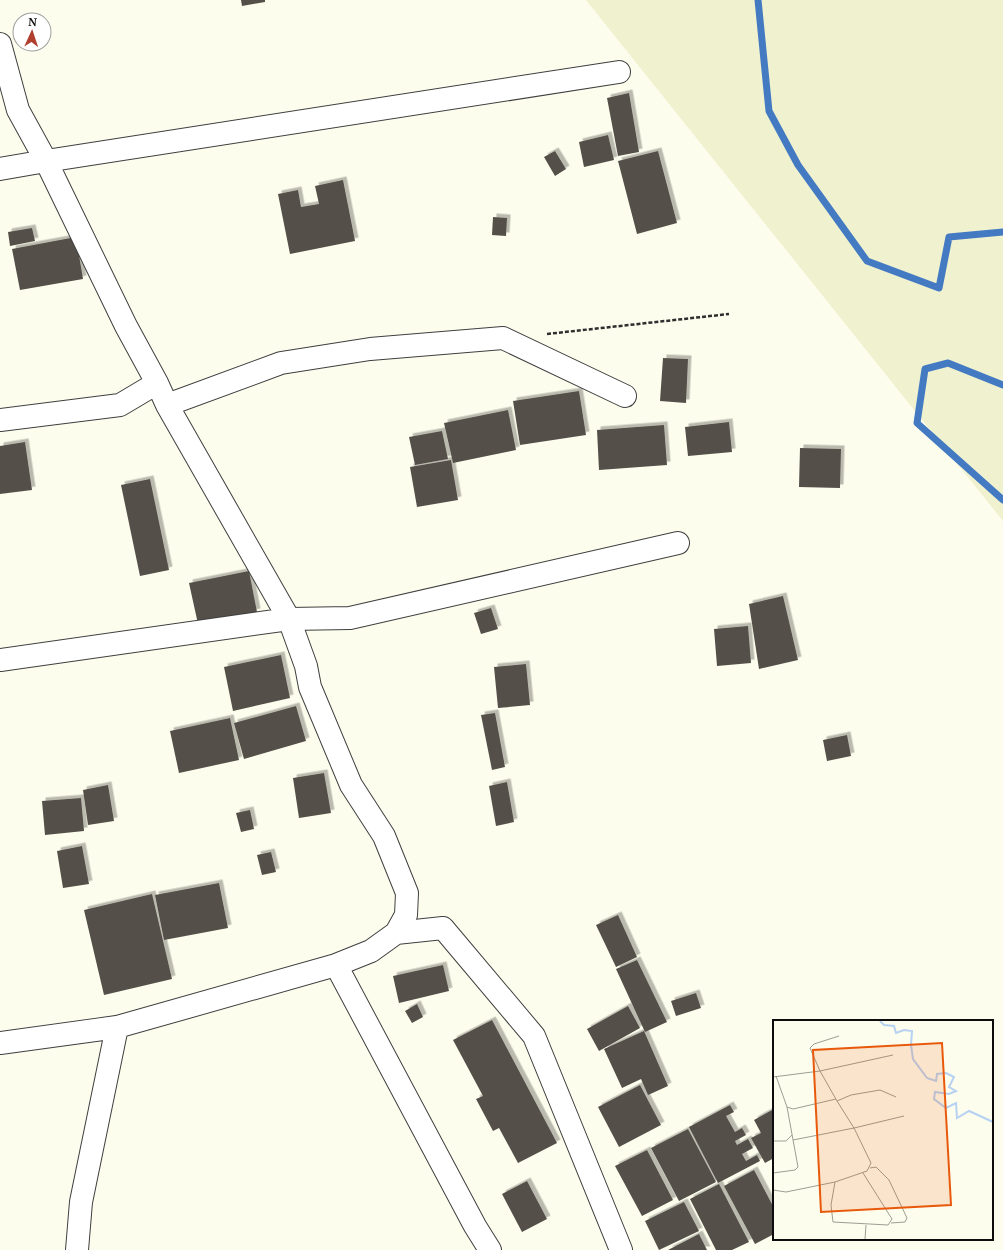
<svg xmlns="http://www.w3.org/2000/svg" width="1003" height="1250" viewBox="0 0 1003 1250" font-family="'Noto Serif',serif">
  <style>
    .farmland { fill: #eff1cf }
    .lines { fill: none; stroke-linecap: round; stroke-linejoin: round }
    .stream { stroke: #437ac2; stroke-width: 7 }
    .building { fill: #544f4a; filter: url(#shadow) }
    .minor-casing { stroke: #3f3f3f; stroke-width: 24 }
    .path { stroke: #2e2e2e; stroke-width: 2.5; stroke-dasharray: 4 2; stroke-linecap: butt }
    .minor { stroke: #fff; stroke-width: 22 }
    .inset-river { fill: none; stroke: #b6d1f1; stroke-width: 2 }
    .inset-road { fill: none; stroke: #9d9d93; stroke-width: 1 }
    .view { fill: #e8590c; fill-opacity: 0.15; stroke: #e8590c; stroke-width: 2 }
    .inset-edge { fill: none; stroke: #0c0c0c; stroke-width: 2 }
  </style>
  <defs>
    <filter id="shadow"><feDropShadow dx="3.5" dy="-3.5" stdDeviation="0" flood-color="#0004"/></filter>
  </defs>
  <rect width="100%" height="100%" fill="#fdfded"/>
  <path class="farmland" d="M586,0H1003V521Z"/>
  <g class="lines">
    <path class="stream" d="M758,0L769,111L798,165L867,261L939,288L949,237L1003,232
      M1003,385L948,363L925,369L917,423L1003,500"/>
  </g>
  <path class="building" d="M241,0H265V2L242,6Z
    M629,93L639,152L618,156L607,98Z
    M608,135L614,160L584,167L579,142Z
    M555,151L566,169L555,176L544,157Z
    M658,151L677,223L637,234L618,161Z
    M343,180L355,241L290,254L278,194L298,190L301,207L319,204L315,186Z
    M493,217L507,218L506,236L492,235Z
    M32,228L35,241L10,246L8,232Z
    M76,237L83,279L20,290L12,249Z
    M663,358L688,359L686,403L660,401Z
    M579,391L586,435L520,445L513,401Z
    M508,410L516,450L453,463L444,423Z
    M729,422L732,452L688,456L685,427Z
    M664,425L667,465L599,470L597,430Z
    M442,431L448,459L415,465L409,437Z
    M25,442L32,490L0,494V446Z
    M800,448L841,449L840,488L799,487Z
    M451,460L458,500L417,507L410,467Z
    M150,479L169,570L140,576L121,485Z
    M249,571L257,612L198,624L189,583Z
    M783,596L798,660L759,669L749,604Z
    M491,608L498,629L481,634L474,613Z
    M748,626L751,663L717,666L714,629Z
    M281,655L290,698L233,711L224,667Z
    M526,664L530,705L498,708L494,667Z
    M296,706L306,741L244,759L234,723Z
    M495,713L505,767L492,770L481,715Z
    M230,718L239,760L179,773L170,731Z
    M847,735L851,756L827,761L823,740Z
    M324,773L331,813L299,818L293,778Z
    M507,782L514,822L496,826L489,786Z
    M108,785L114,821L88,825L83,790Z
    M81,798L84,831L45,835L42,801Z
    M250,810L254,829L241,832L236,813Z
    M82,846L89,884L63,888L57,851Z
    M271,852L276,872L262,875L257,855Z
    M219,883L228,928L164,940L155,895Z
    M152,894L172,979L104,995L84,910Z
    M618,915L637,957L616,967L596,925Z
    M637,960L667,1022L645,1032L616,969Z
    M443,965L449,991L399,1003L393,976Z
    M696,993L701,1008L676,1016L671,1001Z
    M417,1004L423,1017L412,1023L405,1011Z
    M628,1006L640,1028L599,1051L587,1029Z
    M492,1020L557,1143L518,1163L499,1128L493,1131L476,1099L483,1096L453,1040Z
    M644,1031L668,1086L648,1095L641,1079L622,1088L604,1049Z
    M640,1085L661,1125L619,1147L598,1107Z
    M730,1105L734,1112L726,1116L735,1132L742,1128L746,1135L735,1141L737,1145L748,1139L753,1148L742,1154L746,1161L757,1155L760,1161L718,1183L689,1127Z
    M774,1109V1158L765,1163L751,1138L761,1133L754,1120Z
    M688,1129L716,1182L679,1201L651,1148Z
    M647,1150L673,1200L642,1216L615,1166Z
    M754,1170L774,1208V1234L755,1244L724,1186Z
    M527,1181L547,1219L522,1232L502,1194Z
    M719,1184L749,1242L732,1250H716L690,1199Z
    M684,1202L699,1231L659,1250L645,1221Z
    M699,1234L707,1250H668Z"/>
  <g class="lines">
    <g class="minor-casing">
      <path id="minor" d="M0,44L18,110L46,161L619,72
        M0,169L46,161L126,326L157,383L167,405L281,363L370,349L503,338L625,396
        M0,420L120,405L157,383
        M0,660L289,619L167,405
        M396,933L443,928L534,1036L621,1250
        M336,965L475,1226L490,1250
        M0,1043L117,1027L336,965L371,951L396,933L406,915L407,893L384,836L351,785L310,687L306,666L289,619L350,618L678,543
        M77,1250L81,1202L117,1027"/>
    </g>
    <path class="path" d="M547,334L729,314"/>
    <use href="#minor" class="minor"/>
  </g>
  <g transform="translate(773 1020)">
    <rect width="220" height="220" fill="#fdfded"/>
    <path class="inset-river" d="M107,1L111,5L121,6L123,13L131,10L139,11L138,25L140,39L154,58L163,61L164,54L173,53L181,57L176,67L183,71L176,74L162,72L161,79L173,88L183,83L184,98L196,91L220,102"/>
    <path class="inset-road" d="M66,16L41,24L37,28L47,51L120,35M3,56L14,87L20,89L63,79M0,57L47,51L64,81L78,75L107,70L123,77M20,120L81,108L64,81M0,121H13L19,115M97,148L103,147L116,160L134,198L132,202L118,203M0,153L22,150L25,147L14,87M62,162L58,185L60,202L115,205L119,199L90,153M0,170L13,172L62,162L94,151L98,143L81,108L131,96M92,219L93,205"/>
    <path class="view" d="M169,23L178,185L48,192L40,30Z"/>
    <rect width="220" height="220" class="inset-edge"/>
  </g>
  <g transform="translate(32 32) rotate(3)"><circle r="19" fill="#ffffff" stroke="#9e9e9e"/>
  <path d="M0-3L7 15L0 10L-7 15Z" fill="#b03f30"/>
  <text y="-6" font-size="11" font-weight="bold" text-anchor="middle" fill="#0c0c0c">N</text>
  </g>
</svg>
